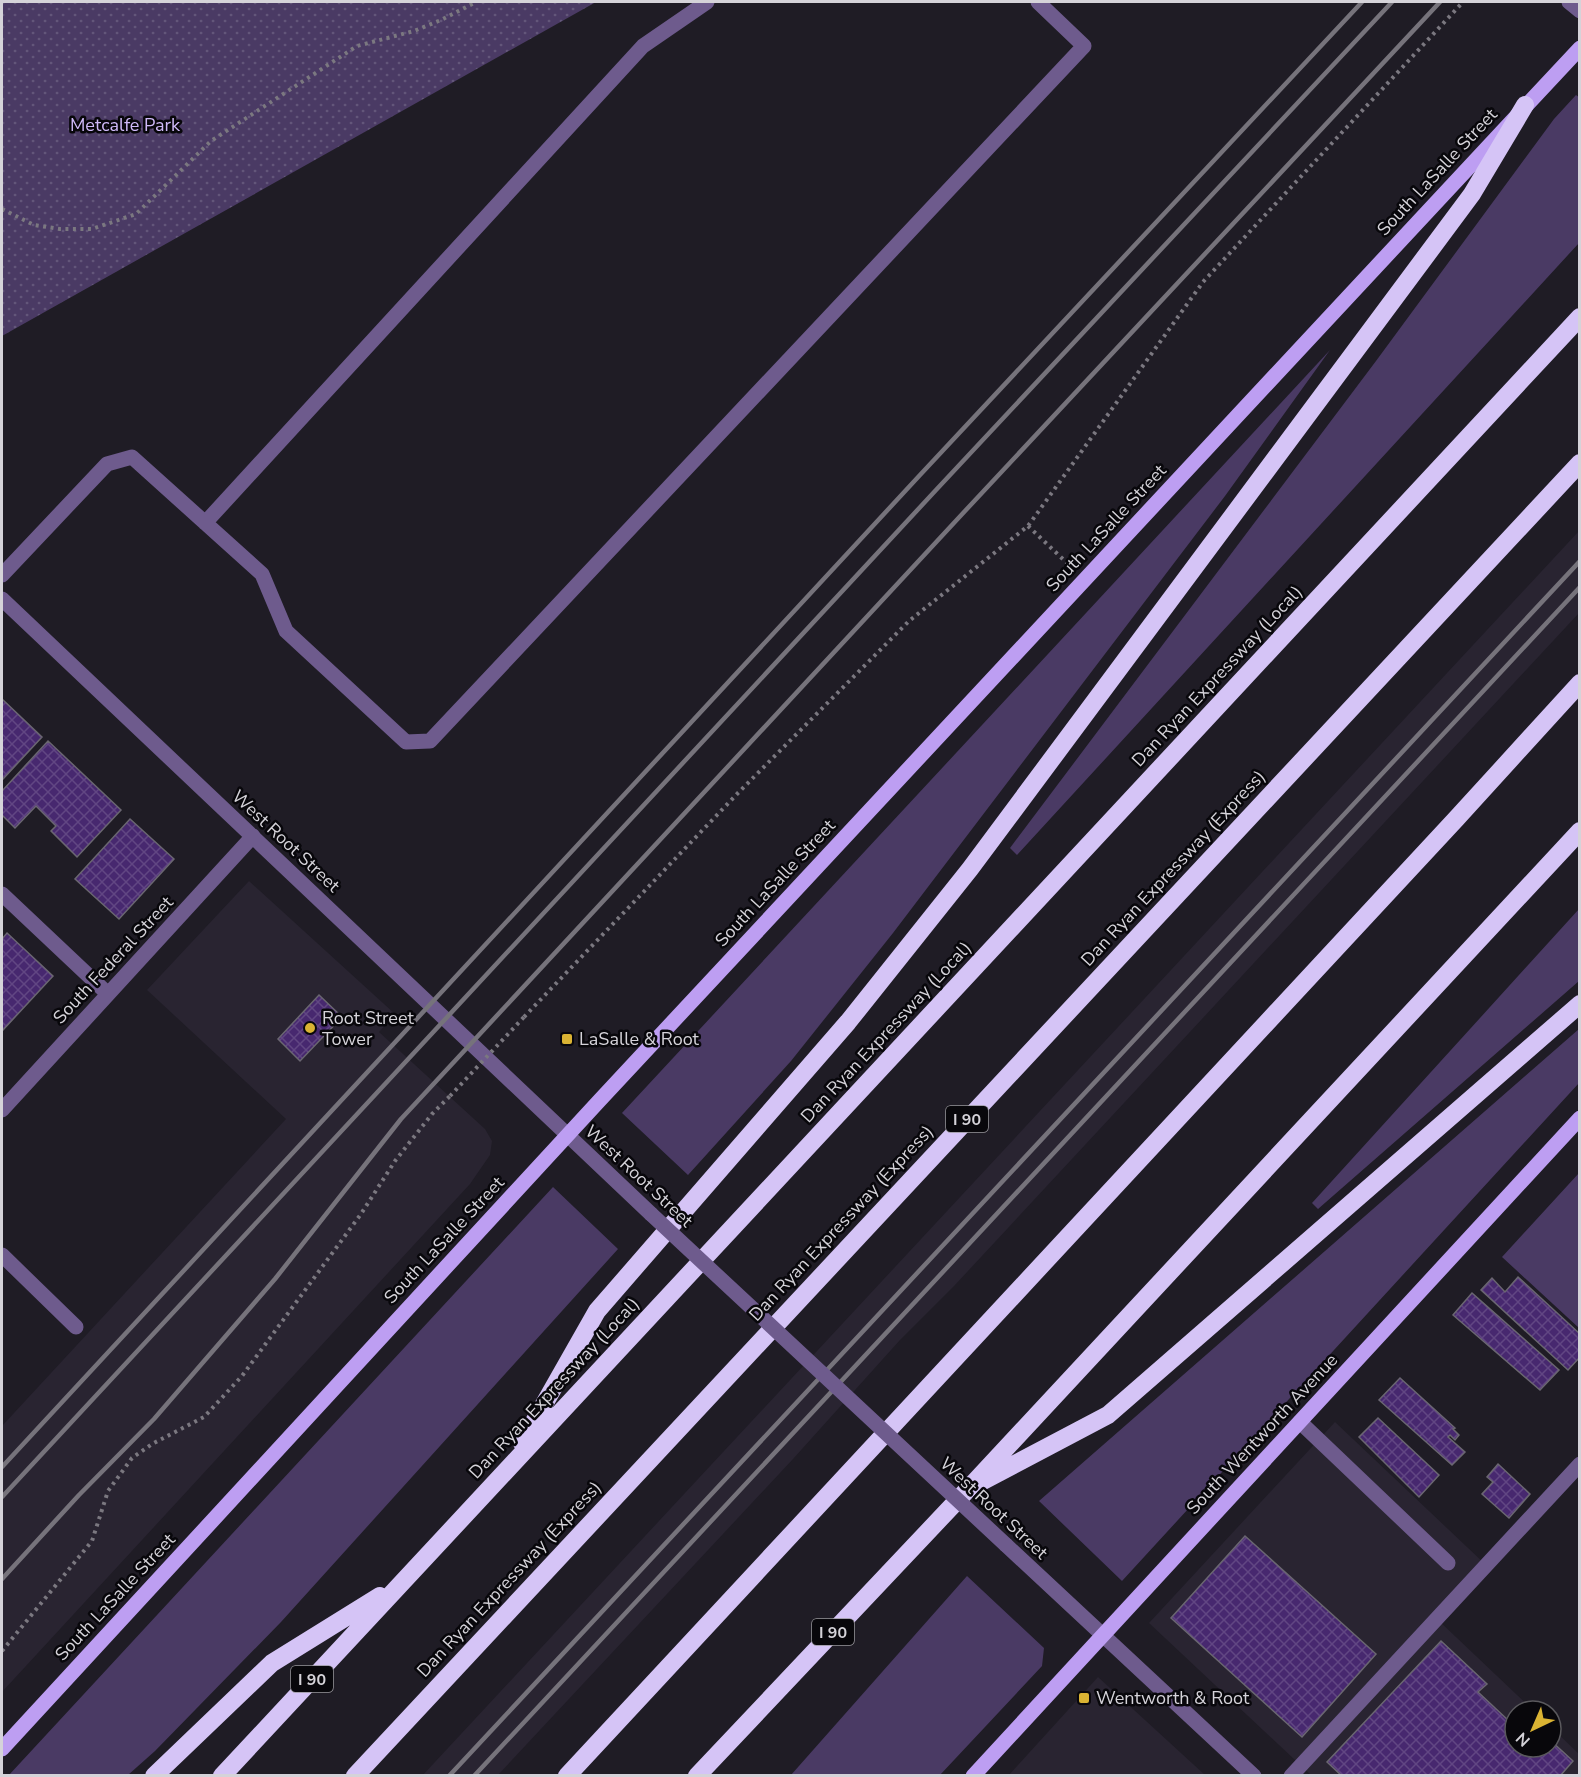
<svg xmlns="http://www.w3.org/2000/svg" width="1581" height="1777" viewBox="0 0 1581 1777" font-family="'Nunito Sans',sans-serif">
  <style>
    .built { fill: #292431 }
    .grass { fill: #4a3a64 }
    .park { fill: url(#park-dots) }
    .building { fill: url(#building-cross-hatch); stroke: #6a6671; stroke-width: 1.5 }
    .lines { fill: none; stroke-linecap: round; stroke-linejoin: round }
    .path { stroke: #7b7880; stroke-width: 4; stroke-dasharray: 3 4.5; stroke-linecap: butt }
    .minor { stroke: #6e5b8d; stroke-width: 15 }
    .major { stroke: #bd9ef2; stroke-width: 15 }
    .highway { stroke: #d5c4f6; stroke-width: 18 }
    .rail { stroke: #76737b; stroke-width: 4.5 }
    .path-bridge { stroke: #7b7880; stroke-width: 4; stroke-dasharray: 3 4.5; stroke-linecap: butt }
    .minor-bridge { stroke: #6e5b8d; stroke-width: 15 }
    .poi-dot { fill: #dab333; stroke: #08070b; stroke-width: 2 }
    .labels { text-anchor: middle; stroke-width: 5; stroke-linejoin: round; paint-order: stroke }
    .shield { fill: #08070b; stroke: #98969b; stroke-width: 1.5 }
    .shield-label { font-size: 16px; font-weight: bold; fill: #d5d3d9 }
    .park-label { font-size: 18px; fill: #d0baf9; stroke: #08070b }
    .street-label { font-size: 18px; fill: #d5d3d9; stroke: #08070b }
    .poi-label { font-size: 18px; fill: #d5d3d9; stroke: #08070b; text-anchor: start }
  </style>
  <defs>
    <pattern id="park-dots" width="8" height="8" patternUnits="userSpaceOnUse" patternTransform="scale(1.5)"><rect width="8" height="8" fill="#4a3a64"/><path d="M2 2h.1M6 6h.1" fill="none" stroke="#63567a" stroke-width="1.8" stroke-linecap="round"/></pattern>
    <pattern id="building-cross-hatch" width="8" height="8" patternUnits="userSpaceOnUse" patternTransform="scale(1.5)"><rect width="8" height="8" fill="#47286f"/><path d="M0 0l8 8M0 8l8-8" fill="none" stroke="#614683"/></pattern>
  </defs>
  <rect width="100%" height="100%" fill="#1f1c25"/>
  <path class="built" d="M1579,531V613L955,1285L900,1340L793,1459L498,1775L422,1776Z
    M249,881L395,1014L379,1032L485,1129L492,1141L490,1155L470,1184L2,1692V1426L286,1119L147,990Z
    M1335,1422L1486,1565L1437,1619L1534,1711H1515V1747H1551V1727L1579,1754V1775H1311L1149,1623Z
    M1098,1677L1205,1775H1009Z"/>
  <path class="grass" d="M1576,95L1580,98L1579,243L1017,855L1010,848L1376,361L1554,119Z
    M1330,350L1225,496L893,933L791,1061L688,1175L622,1113Z
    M1579,909V981L1318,1209L1312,1203Z
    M1579,1029V1083L1122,1581L1039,1501Z
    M1579,1173V1328L1502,1257Z
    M553,1187L618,1249L281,1622L155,1751L128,1775H9Z
    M967,1576L1044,1648L1042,1666L940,1775H791Z"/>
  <path class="park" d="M2,2H596L2,336Z"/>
  <path class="building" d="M2,699L42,737L2,780Z
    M48,741L121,810L77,857L51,831L56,826L36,806L15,828L2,815V791Z
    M130,819L174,859L119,919L75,879Z
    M7,933L53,976L2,1031V939Z
    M319,995L342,1017L300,1061L278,1039Z
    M1518,1277L1580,1334V1357L1568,1370L1481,1290L1492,1278L1505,1292Z
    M1472,1293L1559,1370L1540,1390L1453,1315Z
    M1400,1378L1455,1428L1453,1429L1459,1435L1455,1440L1450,1435L1448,1437L1465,1452L1452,1465L1379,1400Z
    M1378,1418L1439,1475L1419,1497L1359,1437Z
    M1498,1464L1530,1494L1509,1518L1482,1494L1493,1482L1487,1477Z
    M1245,1536L1376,1654L1302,1737L1171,1618Z
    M1441,1641L1487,1684L1478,1692L1510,1722L1515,1716V1747H1551V1741L1573,1761L1560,1776H1342L1327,1762Z"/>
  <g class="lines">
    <path class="path" d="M2,209L34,225L60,229H92L136,214L211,141L357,46L414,31L441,20L476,2
      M1028,526L1067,563
      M524,1017L738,793L909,621L1028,526L1203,282L1463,2
      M2,1651L92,1541L108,1491L132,1458L152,1444L204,1417L242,1376L361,1214L395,1161L432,1114L450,1096"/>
    <path class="minor" d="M1569,2L1580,11
      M205,523L643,46L707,2
      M2,575L107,464L132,457L262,574L286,631L406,742L430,741L1084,46L1038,2
      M2,599L651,1214
      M2,894L108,994
      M2,1110L253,836
      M2,1255L76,1327
      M1300,1422L1448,1563
      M1006,1545L1254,1776
      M1291,1776L1580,1464"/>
    <path class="major" d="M2,1749L599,1101L1580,48
      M973,1776L1580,1118"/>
    <path class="highway" d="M522,1443L597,1311L848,1022L970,869L1472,194L1525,105
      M981,1482L1108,1415L1580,1004
      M154,1776L272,1663L380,1596
      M222,1776L1580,317
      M355,1776L1580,463
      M567,1776L1456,819L1580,683
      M697,1776L969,1488L1580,831"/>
    <path class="rail" d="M2,1467L920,475L1362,2
      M2,1497L936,490L1392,2
      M2,1579L79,1495L154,1419L275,1279L401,1119L965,511L1440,2
      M449,1776L1580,561
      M474,1776L1580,587"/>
    <path class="path-bridge" d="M450,1096L524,1017"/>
    <path class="minor-bridge" d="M651,1214L1006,1545"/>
  </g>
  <g class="poi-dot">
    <circle cx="310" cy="1028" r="6"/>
    <rect x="561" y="1033" width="12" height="12" rx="3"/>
    <rect x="1078" y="1692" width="12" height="12" rx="3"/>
  </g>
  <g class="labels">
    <g class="shield">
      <rect x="946" y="1106" width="42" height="26" rx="4.5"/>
      <rect x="812" y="1619" width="42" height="26" rx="4.5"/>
      <rect x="291" y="1666" width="42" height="26" rx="4.5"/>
    </g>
    <g class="shield-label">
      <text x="967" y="1125">I 90</text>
      <text x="833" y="1638">I 90</text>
      <text x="312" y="1685">I 90</text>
    </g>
    <g class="park-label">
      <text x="125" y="131">Metcalfe Park</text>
    </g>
    <g class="street-label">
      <text transform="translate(1437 172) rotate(-47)" y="6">South LaSalle Street</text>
      <text transform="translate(1106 528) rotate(-47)" y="6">South LaSalle Street</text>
      <text transform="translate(1217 676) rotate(-47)" y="6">Dan Ryan Expressway (Local)</text>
      <text transform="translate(286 841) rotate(43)" y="6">West Root Street</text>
      <text transform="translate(1173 868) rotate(-47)" y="6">Dan Ryan Expressway (Express)</text>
      <text transform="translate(775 883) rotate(-47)" y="6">South LaSalle Street</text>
      <text transform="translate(113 960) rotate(-47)" y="6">South Federal Street</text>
      <text transform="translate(886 1032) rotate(-47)" y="6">Dan Ryan Expressway (Local)</text>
      <text transform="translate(639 1176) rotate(43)" y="6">West Root Street</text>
      <text transform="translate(841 1223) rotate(-47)" y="6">Dan Ryan Expressway (Express)</text>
      <text transform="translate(444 1240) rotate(-47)" y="6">South LaSalle Street</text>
      <text transform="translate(554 1388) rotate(-47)" y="6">Dan Ryan Expressway (Local)</text>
      <text transform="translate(1262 1434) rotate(-47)" y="6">South Wentworth Avenue</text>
      <text transform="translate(994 1508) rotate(43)" y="6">West Root Street</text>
      <text transform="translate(509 1579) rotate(-47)" y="6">Dan Ryan Expressway (Express)</text>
      <text transform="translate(115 1597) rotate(-47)" y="6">South LaSalle Street</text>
    </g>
    <g class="poi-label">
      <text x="322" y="1024">Root Street<tspan x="322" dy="21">Tower</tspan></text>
      <text x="579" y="1045">LaSalle &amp; Root</text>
      <text x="1096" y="1704">Wentworth &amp; Root</text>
    </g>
  </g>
  <rect width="1581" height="1777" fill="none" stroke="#d5d3d9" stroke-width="6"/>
  <g transform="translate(1533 1729) rotate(224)"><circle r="28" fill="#08070b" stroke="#5a595d" stroke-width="1.5"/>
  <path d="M0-4.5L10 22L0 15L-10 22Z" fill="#dab333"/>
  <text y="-9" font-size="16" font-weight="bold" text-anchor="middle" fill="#d5d3d9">N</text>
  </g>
</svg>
